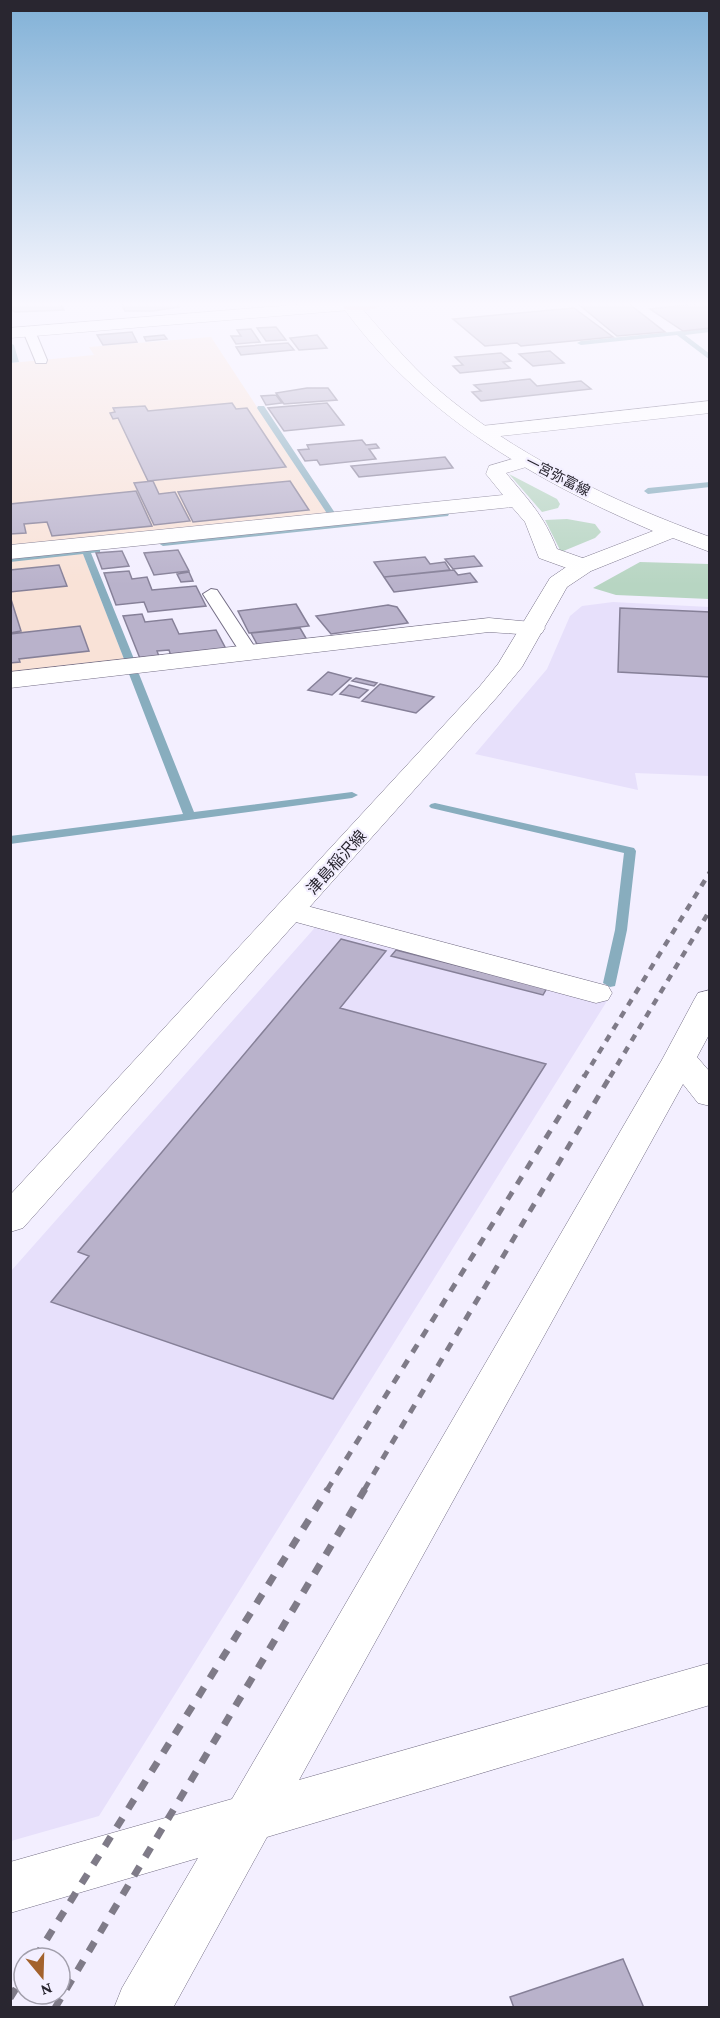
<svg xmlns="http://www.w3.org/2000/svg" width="720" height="2018" viewBox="0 0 720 2018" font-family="'Crimson Pro','Noto Sans JP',serif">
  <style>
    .built { fill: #e7e0fb }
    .education { fill: #f9e2d7 }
    .green { fill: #b7d5c2 }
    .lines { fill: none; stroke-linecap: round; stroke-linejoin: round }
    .stream { fill: #88adbe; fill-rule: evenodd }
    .building { fill: #b9b2cb; stroke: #868098; stroke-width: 1.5 }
    .service-casing { stroke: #746e85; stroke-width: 2 }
    .minor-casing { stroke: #746e85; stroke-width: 1 }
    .tertiary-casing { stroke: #746e85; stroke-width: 1 }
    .secondary-casing { stroke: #746e85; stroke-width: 1 }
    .primary-casing { stroke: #d4d4d6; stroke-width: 1 }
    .service { fill: #fff; fill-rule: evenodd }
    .minor { fill: #fff; fill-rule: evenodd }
    .tertiary { fill: #fff; fill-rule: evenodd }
    .secondary { fill: #fff; fill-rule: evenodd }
    .primary { fill: #f4b9c6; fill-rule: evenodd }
    .rail-far2 { stroke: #7f7b88; stroke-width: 4.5; stroke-dasharray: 7 7; stroke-linecap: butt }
    .rail-far1 { stroke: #7f7b88; stroke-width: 5; stroke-dasharray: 9 9; stroke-linecap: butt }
    .rail { stroke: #7f7b88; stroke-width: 7; stroke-dasharray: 11 11; stroke-linecap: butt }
    .labels { text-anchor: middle; stroke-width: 4.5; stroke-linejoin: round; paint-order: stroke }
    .far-street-label { font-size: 14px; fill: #292630; stroke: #f3efff }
    .street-label { font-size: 16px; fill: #292630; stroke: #f3efff }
  </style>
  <rect width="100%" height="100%" fill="#f3efff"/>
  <path class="built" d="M613,602L709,607V776L635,773L638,790L475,754L547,669L570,616L582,606Z
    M319,923L607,1001L99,1816L11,1841V1271Z"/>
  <path class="education" d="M211,337L328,515L78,541L126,664L11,678V363L94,355L89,347Z"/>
  <path class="green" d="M509,474L557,499L560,504L558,508L542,512Z
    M567,519L595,524L601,532L595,538L561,552L545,520Z
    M640,562L709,564V599L616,595L593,588Z"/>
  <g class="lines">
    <path class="stream" d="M710,328V332L685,335L710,354V360L677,335L581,345L577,343L581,341Z
      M10,343L14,345L19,362L10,363Z
      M258,406H264L335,513L334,515H328L257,408Z
      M710,482V487L648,494L644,491L648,488Z
      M445,511L449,514L448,516L163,546L158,543L163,540Z
      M97,547L100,548V552L91,553L134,659L133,661H125L124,659L83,554L10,562V556Z
      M134,671L139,674L194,812L352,792L358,795L352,798L10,844V836L183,814L129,674Z
      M435,803L634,848L636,851L627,930L615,986L610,987L603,983L615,930L624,853L431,808L429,806L431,804Z"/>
  </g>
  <path class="building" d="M10,303H60L64,310L15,312L10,309Z
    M121,303H177L179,307L153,311H125Z
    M577,303H628L665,332L617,336Z
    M701,303L710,309V328L683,331L650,309Z
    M574,308L613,337L521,346L517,343L485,346L453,319Z
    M276,327L286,340L266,341L257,328Z
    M251,329L260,342L236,344L231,336H241L237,330Z
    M132,332L137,342L103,345L97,335Z
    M164,335L167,339L146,341L144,337Z
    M317,335L327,348L299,350L290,338Z
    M288,343L294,350L241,355L236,347Z
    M550,351L564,363L533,366L519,354Z
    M501,353L511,361L503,362L510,368L460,373L453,366L463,365L455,357Z
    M530,379L537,386L581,381L591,389L481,401L472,392L481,391L474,385Z
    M307,388H328L337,400L284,404L276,393Z
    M276,395L282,403L266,405L261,396Z
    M232,403L236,409L247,408L286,467L148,481L118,418L113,419L110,413L115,412L113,408L145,406L148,411Z
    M327,403L344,425L284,431L268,408Z
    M362,440L366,445L376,444L379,448L369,449L376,459L320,465L317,460L305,461L298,450L309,449L307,445Z
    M445,457L453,468L359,477L351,466Z
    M153,481L159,494L175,492L190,521L154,525L134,483Z
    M290,481L309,510L193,522L178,492Z
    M136,491L152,526L52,536L47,522L24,524L26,533L10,534V504Z
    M178,550L189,571L154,575L144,553Z
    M122,551L129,566L102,569L96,553Z
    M474,556L482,566L453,569L445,559Z
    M425,557L430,564L445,562L450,570L384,577L374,562Z
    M59,565L67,586L10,592V570Z
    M454,570L458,575L470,573L477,582L394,592L384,577Z
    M129,571L132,579L147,577L152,590L196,586L206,606L148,612L144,602L116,605L104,573Z
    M189,572L193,581L181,582L177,574Z
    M10,596L21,631L10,633Z
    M296,604L309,626L249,633L238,611Z
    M388,605L397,607L408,623L331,634L316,616Z
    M620,608L710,612V677L618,672Z
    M142,614L145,622L172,619L179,634L216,630L226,649L171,656L169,650L157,651L160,659L141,661L123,616Z
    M80,626L89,651L19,659L20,662L10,663V634Z
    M300,628L307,640L258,646L251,633Z
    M328,672L351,678L332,695L308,690Z
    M356,678L377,683L374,686L352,681Z
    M380,684L434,697L416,713L362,701Z
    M349,685L368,690L359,698L340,694Z
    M341,939L386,951L340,1008L546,1064L333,1399L51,1302L89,1256L78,1252Z
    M396,950L547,988L543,995L391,956Z
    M623,1959L644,2008H514L510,1997Z"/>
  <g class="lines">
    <g class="service-casing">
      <path id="service" d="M29,327L35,331L47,360L46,363H36L35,360L23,331Z
        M211,589L217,590L258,652L255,656H243L240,652L203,594Z"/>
    </g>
    <g class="minor-casing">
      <path id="minor" d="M710,401V413L482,438L472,432L482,426Z
        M526,455L533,457L536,461L533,465L506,473C529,501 543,514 557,549L591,561L594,566L591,571H575L539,558L525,522L512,507L10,559V545L503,495L486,474L489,466Z
        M489,618L542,623L545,628L542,633L533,635L489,632L10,688V672Z
        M292,902L608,986L612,993L608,1000L596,1003L281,918L277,911L281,904Z
        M710,990V1033L697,1057L710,1072V1106L698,1103L683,1084L299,1780L710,1663V1705L267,1837L173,2008H114L122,1988L198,1858L10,1913V1862L232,1799L663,1058L694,1000L698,993Z"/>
    </g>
    <g class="tertiary-casing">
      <path id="tertiary" d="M317,303H357L358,305L350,310L10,338V328Z"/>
    </g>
    <g class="secondary-casing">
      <path id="secondary" d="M340,303H357C382,331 406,361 434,386C513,455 612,501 710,537V552L673,538L591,571L567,587L522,667L498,696L23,1228L10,1232V1195L480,686L498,664L550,578L575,561L653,531C533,480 416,412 340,303Z"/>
    </g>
    <g class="primary-casing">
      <path id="primary" d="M343,303H384C377,311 355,311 344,309Z"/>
    </g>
    <use href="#service" class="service"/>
    <use href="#minor" class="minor"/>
    <use href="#tertiary" class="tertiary"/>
    <use href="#secondary" class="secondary"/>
    <use href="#primary" class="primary"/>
    <path class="rail-far2" d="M584,1077L710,872
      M610,1077L710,910"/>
    <path class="rail-far1" d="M327,1490L585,1075
      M364,1490L611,1075"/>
    <path class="rail" d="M35,1958L328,1489
      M10,1998L24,1976
      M55,2008L365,1489"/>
  </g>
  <linearGradient id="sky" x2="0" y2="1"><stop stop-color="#81b1d7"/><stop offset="0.52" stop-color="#faf8ff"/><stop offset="1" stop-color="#faf8ff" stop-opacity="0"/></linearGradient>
  <rect width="720" height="585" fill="url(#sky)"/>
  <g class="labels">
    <g class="far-street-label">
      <text transform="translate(558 476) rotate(27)" y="5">一宮弥富線</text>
    </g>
    <g class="street-label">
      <text transform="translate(336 862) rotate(-48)" y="6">津島稲沢線</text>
    </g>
  </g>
  <rect width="720" height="2018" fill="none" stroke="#292630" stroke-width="24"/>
  <g transform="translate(42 1976) rotate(161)"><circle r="28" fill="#f3efff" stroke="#a29fac" stroke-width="1.5"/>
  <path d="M0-4.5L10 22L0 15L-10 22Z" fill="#a3622d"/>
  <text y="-9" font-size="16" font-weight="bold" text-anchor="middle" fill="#292630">N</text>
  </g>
</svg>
